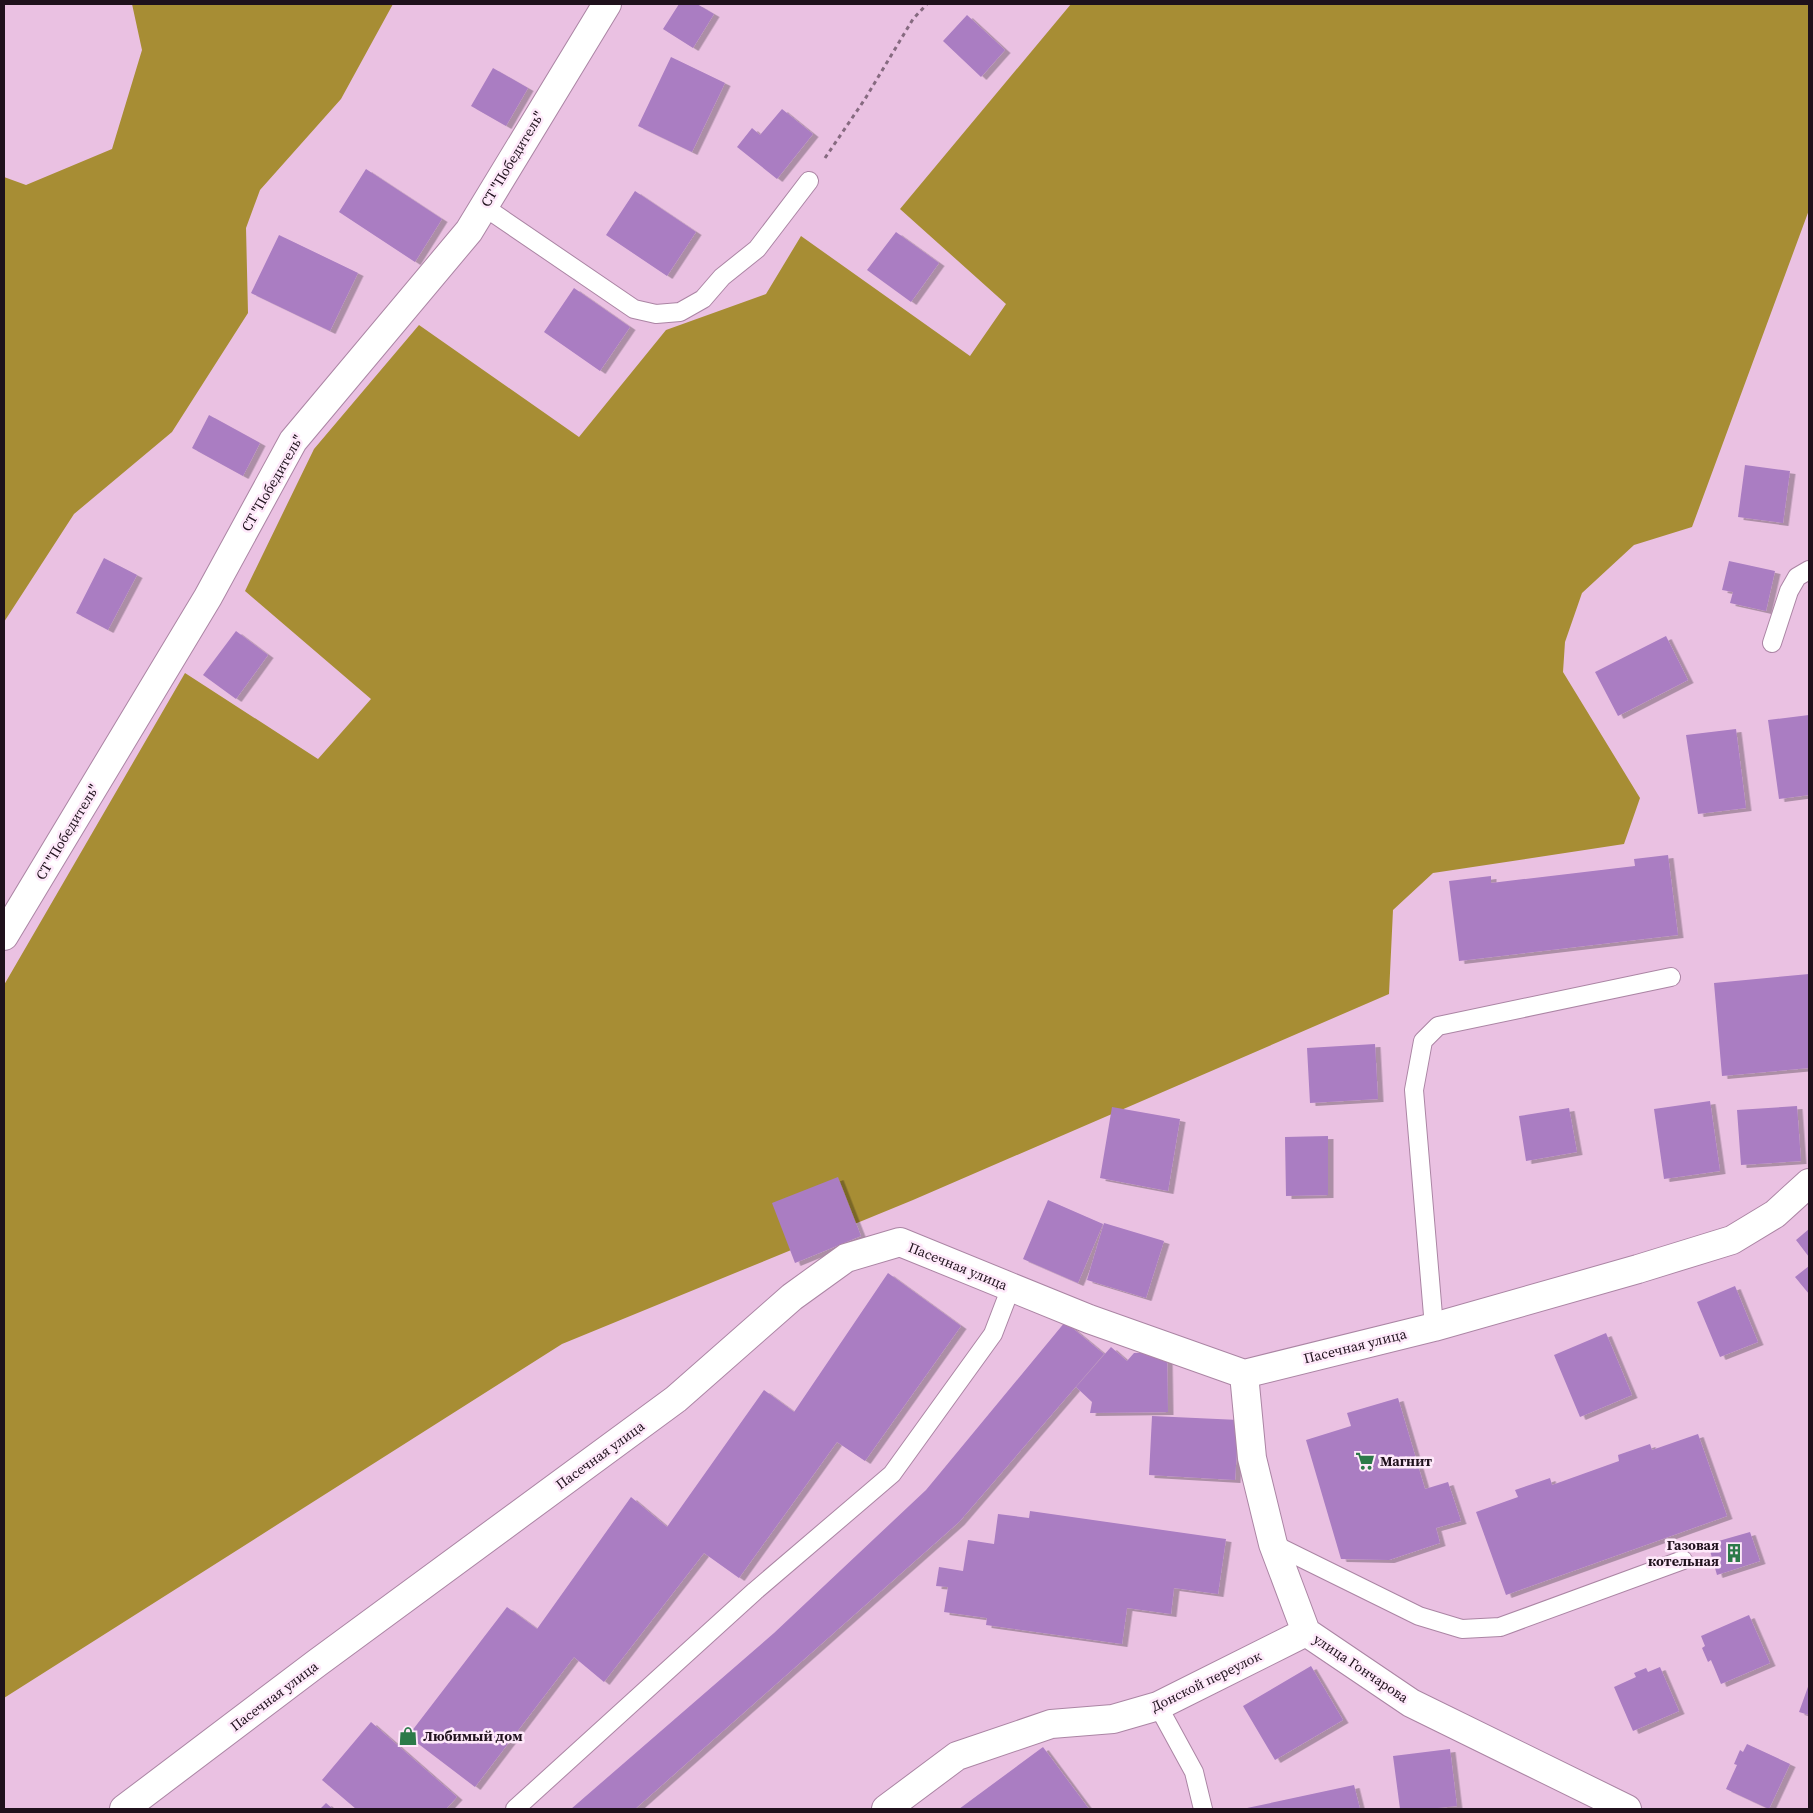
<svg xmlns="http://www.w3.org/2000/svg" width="1813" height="1813" viewBox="0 0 1813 1813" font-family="'Source Serif 4',serif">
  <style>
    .forest { fill: #a78d34 }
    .building { fill: #aa7dc2; filter: url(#shadow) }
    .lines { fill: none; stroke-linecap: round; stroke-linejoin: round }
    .lane-casing { stroke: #ab85a4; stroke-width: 20 }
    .street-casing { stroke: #ab85a4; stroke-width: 30 }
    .secondary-casing { stroke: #ab85a4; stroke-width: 30 }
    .path { stroke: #866a80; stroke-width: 3; stroke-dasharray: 4 4; stroke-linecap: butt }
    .lane { stroke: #fff; stroke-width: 18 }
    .street { stroke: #fff; stroke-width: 28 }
    .secondary { stroke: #fff; stroke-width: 28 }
    .labels { text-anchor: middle; stroke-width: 5; stroke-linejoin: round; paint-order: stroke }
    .street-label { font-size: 14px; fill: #1f111c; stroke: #fee9fa }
    .poi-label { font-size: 14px; font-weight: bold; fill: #1f111c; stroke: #fee9fa; text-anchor: start }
  </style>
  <defs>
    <filter id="shadow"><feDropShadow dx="5.5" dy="3" stdDeviation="0" flood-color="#0004"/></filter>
  </defs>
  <rect width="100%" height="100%" fill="#eac1e2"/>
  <path class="forest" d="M132,4H393L341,99L260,190L246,228L248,313L172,432L74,514L4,622V177L26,185L112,149L142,50Z
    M1071,4H1809V210L1692,527L1634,545L1582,593L1565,642L1563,672L1640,798L1624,844L1433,873L1393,910L1389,994L913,1200L562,1344L4,1698V985L185,673L318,759L371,699L245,591L314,449L419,325L579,437L666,330L766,294L801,236L970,356L1006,304L900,209Z"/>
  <path class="building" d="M679,4H697L714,14L693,48L663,29Z
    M967,15L1005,50L981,77L943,41Z
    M671,57L725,83L692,152L638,126Z
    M493,68L528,88L506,126L471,106Z
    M782,109L813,134L777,179L737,147L752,128L760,135Z
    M366,169L442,219L415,262L339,212Z
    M635,191L696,232L667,276L606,235Z
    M896,232L939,263L911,302L867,270Z
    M279,235L358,273L330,331L251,293Z
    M574,288L630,327L600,371L544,332Z
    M209,415L260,443L243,476L192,448Z
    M1745,465L1790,471L1783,523L1738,517Z
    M104,558L137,575L108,630L76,613Z
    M1729,561L1775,571L1766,611L1730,603L1733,592L1722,590Z
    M236,631L268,655L236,699L203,675Z
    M1666,636L1688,680L1618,716L1595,672Z
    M1809,715V795L1779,799L1768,720Z
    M1736,729L1746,808L1698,814L1686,735Z
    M1668,855L1678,935L1459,961L1449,881L1491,876V883L1635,866L1634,859Z
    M1809,974V1068L1722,1076L1714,983Z
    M1375,1044L1378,1099L1310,1103L1307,1048Z
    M1710,1101L1720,1171L1664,1179L1654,1109Z
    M1797,1106L1801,1161L1741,1165L1737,1110Z
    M1112,1107L1180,1119L1168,1191L1100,1178Z
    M1569,1108L1577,1152L1526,1161L1519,1116Z
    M1328,1136V1195L1286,1196L1285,1137Z
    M838,1177L861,1236L795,1263L772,1203Z
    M1048,1200L1103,1224L1078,1283L1023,1259Z
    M1104,1223L1164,1241L1146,1298L1087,1280Z
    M1809,1229V1257L1796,1240Z
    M1809,1266V1294L1795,1277Z
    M888,1273L961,1326L865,1461L837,1442L739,1578L704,1553L604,1682L574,1657L475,1787L408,1736L507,1607L537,1629L631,1497L667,1527L764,1390L794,1412Z
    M1735,1286L1758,1342L1720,1357L1697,1302Z
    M1065,1322L1104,1354L959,1522L635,1809H571L774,1633L926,1490Z
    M1606,1333L1632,1395L1580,1417L1554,1355Z
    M1111,1347L1127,1361L1134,1353L1167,1352L1168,1412L1090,1413L1092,1402L1076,1387Z
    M1398,1398L1425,1489L1448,1482L1461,1521L1436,1528L1440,1543L1389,1560L1341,1559L1306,1440L1351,1426L1347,1413Z
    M1152,1416L1239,1420L1235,1480L1149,1475Z
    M1698,1434L1727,1516L1506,1595L1476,1512L1518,1497L1515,1490L1550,1478L1552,1485L1619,1461L1618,1455L1650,1444L1652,1450Z
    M1030,1511L1226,1539L1218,1594L1174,1588L1171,1614L1127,1608L1122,1644L986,1625L987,1618L944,1612L948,1587L936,1586L939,1567L963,1571L968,1540L994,1544L998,1514L1029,1518Z
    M1750,1532L1760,1561L1717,1575L1708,1544Z
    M1749,1615L1770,1663L1721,1684L1711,1660L1708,1662L1702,1648L1705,1646L1701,1636Z
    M1311,1666L1343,1720L1275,1760L1243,1706Z
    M1660,1667L1679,1711L1633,1731L1614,1687L1636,1677L1634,1673L1646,1668L1648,1672Z
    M1809,1684V1715L1799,1712Z
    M371,1722L457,1797L446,1809H356L322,1780Z
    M1747,1744L1790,1764L1769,1809L1726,1789L1737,1765L1734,1764L1740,1750L1743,1752Z
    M1043,1747L1089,1809H959Z
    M1450,1749L1457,1806L1428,1809H1400L1393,1756Z
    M1354,1785L1360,1809H1247V1808Z
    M326,1803L333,1809H320Z"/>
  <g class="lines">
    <g class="lane-casing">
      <path id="lane" d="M483,206L634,309L656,314L680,312L703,299L722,277L757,249L809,181
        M1772,643L1789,591L1797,577L1809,570
        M1434,1327L1414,1090L1423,1041L1438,1026L1671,977
        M1273,1544L1419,1616L1462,1629L1500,1627L1683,1560
        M1158,1706L1194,1772L1203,1809
        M515,1809L755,1591L892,1474L993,1334L1011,1287"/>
    </g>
    <g class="street-casing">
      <path id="street" d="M4,936L208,597L293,441L469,231L607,4
        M1244,1374L1252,1458L1273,1544L1306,1632L1411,1703L1627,1809
        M886,1809L957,1756L1051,1724L1113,1719L1158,1706L1306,1632"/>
    </g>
    <g class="secondary-casing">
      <path id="secondary" d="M124,1809L317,1663L676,1399L792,1297L846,1258L900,1242L1089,1319L1244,1374L1434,1327L1638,1269L1732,1240L1775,1214L1809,1183"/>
    </g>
    <path class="path" d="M825,158L865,99L913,19L927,4"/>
    <use href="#lane" class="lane"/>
    <use href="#street" class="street"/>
    <use href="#secondary" class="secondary"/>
  </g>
  <defs>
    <g id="supermarket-bare" transform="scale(1.5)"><path d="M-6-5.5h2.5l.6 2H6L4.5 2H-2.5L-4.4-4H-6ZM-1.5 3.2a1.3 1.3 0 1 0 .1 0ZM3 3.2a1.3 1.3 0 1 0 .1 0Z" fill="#2c7a49" stroke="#fee9fa" stroke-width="2.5" paint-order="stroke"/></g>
    <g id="building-bare" transform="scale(1.5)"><path d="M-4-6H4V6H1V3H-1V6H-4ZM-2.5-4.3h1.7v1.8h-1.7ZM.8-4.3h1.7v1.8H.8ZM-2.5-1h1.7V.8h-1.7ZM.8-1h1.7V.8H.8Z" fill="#2c7a49" stroke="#fee9fa" stroke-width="2.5" paint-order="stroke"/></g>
    <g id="shop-bare" transform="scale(1.5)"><path d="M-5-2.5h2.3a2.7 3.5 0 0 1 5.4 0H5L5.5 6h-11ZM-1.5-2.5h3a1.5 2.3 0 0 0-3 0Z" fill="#2c7a49" stroke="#fee9fa" stroke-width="2.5" paint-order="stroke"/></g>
  </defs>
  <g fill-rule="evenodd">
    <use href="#supermarket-bare" x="1365" y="1461"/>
    <use href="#building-bare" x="1734" y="1553"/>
    <use href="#shop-bare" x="408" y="1736"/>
  </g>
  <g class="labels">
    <g class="street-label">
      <text transform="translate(512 159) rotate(-59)" y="5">СТ "Победитель"</text>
      <text transform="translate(272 483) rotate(-60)" y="5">СТ "Победитель"</text>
      <text transform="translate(67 832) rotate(-59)" y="5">СТ "Победитель"</text>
      <text transform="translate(958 1266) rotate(22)" y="5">Пасечная улица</text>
      <text transform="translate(1355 1346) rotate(-14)" y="5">Пасечная улица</text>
      <text transform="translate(600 1455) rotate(-36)" y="5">Пасечная улица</text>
      <text transform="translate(1361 1668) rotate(34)" y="5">улица Гончарова</text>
      <text transform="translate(1206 1681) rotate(-26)" y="5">Донской переулок</text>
      <text transform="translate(274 1696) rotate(-37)" y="5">Пасечная улица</text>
    </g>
    <g class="poi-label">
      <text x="1380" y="1466">Магнит</text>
      <text x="1719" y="1550" text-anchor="end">Газовая<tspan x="1719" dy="16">котельная</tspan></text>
      <text x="423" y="1741">Любимый дом</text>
    </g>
  </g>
  <rect width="1813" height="1813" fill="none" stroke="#1f111c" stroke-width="10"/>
</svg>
